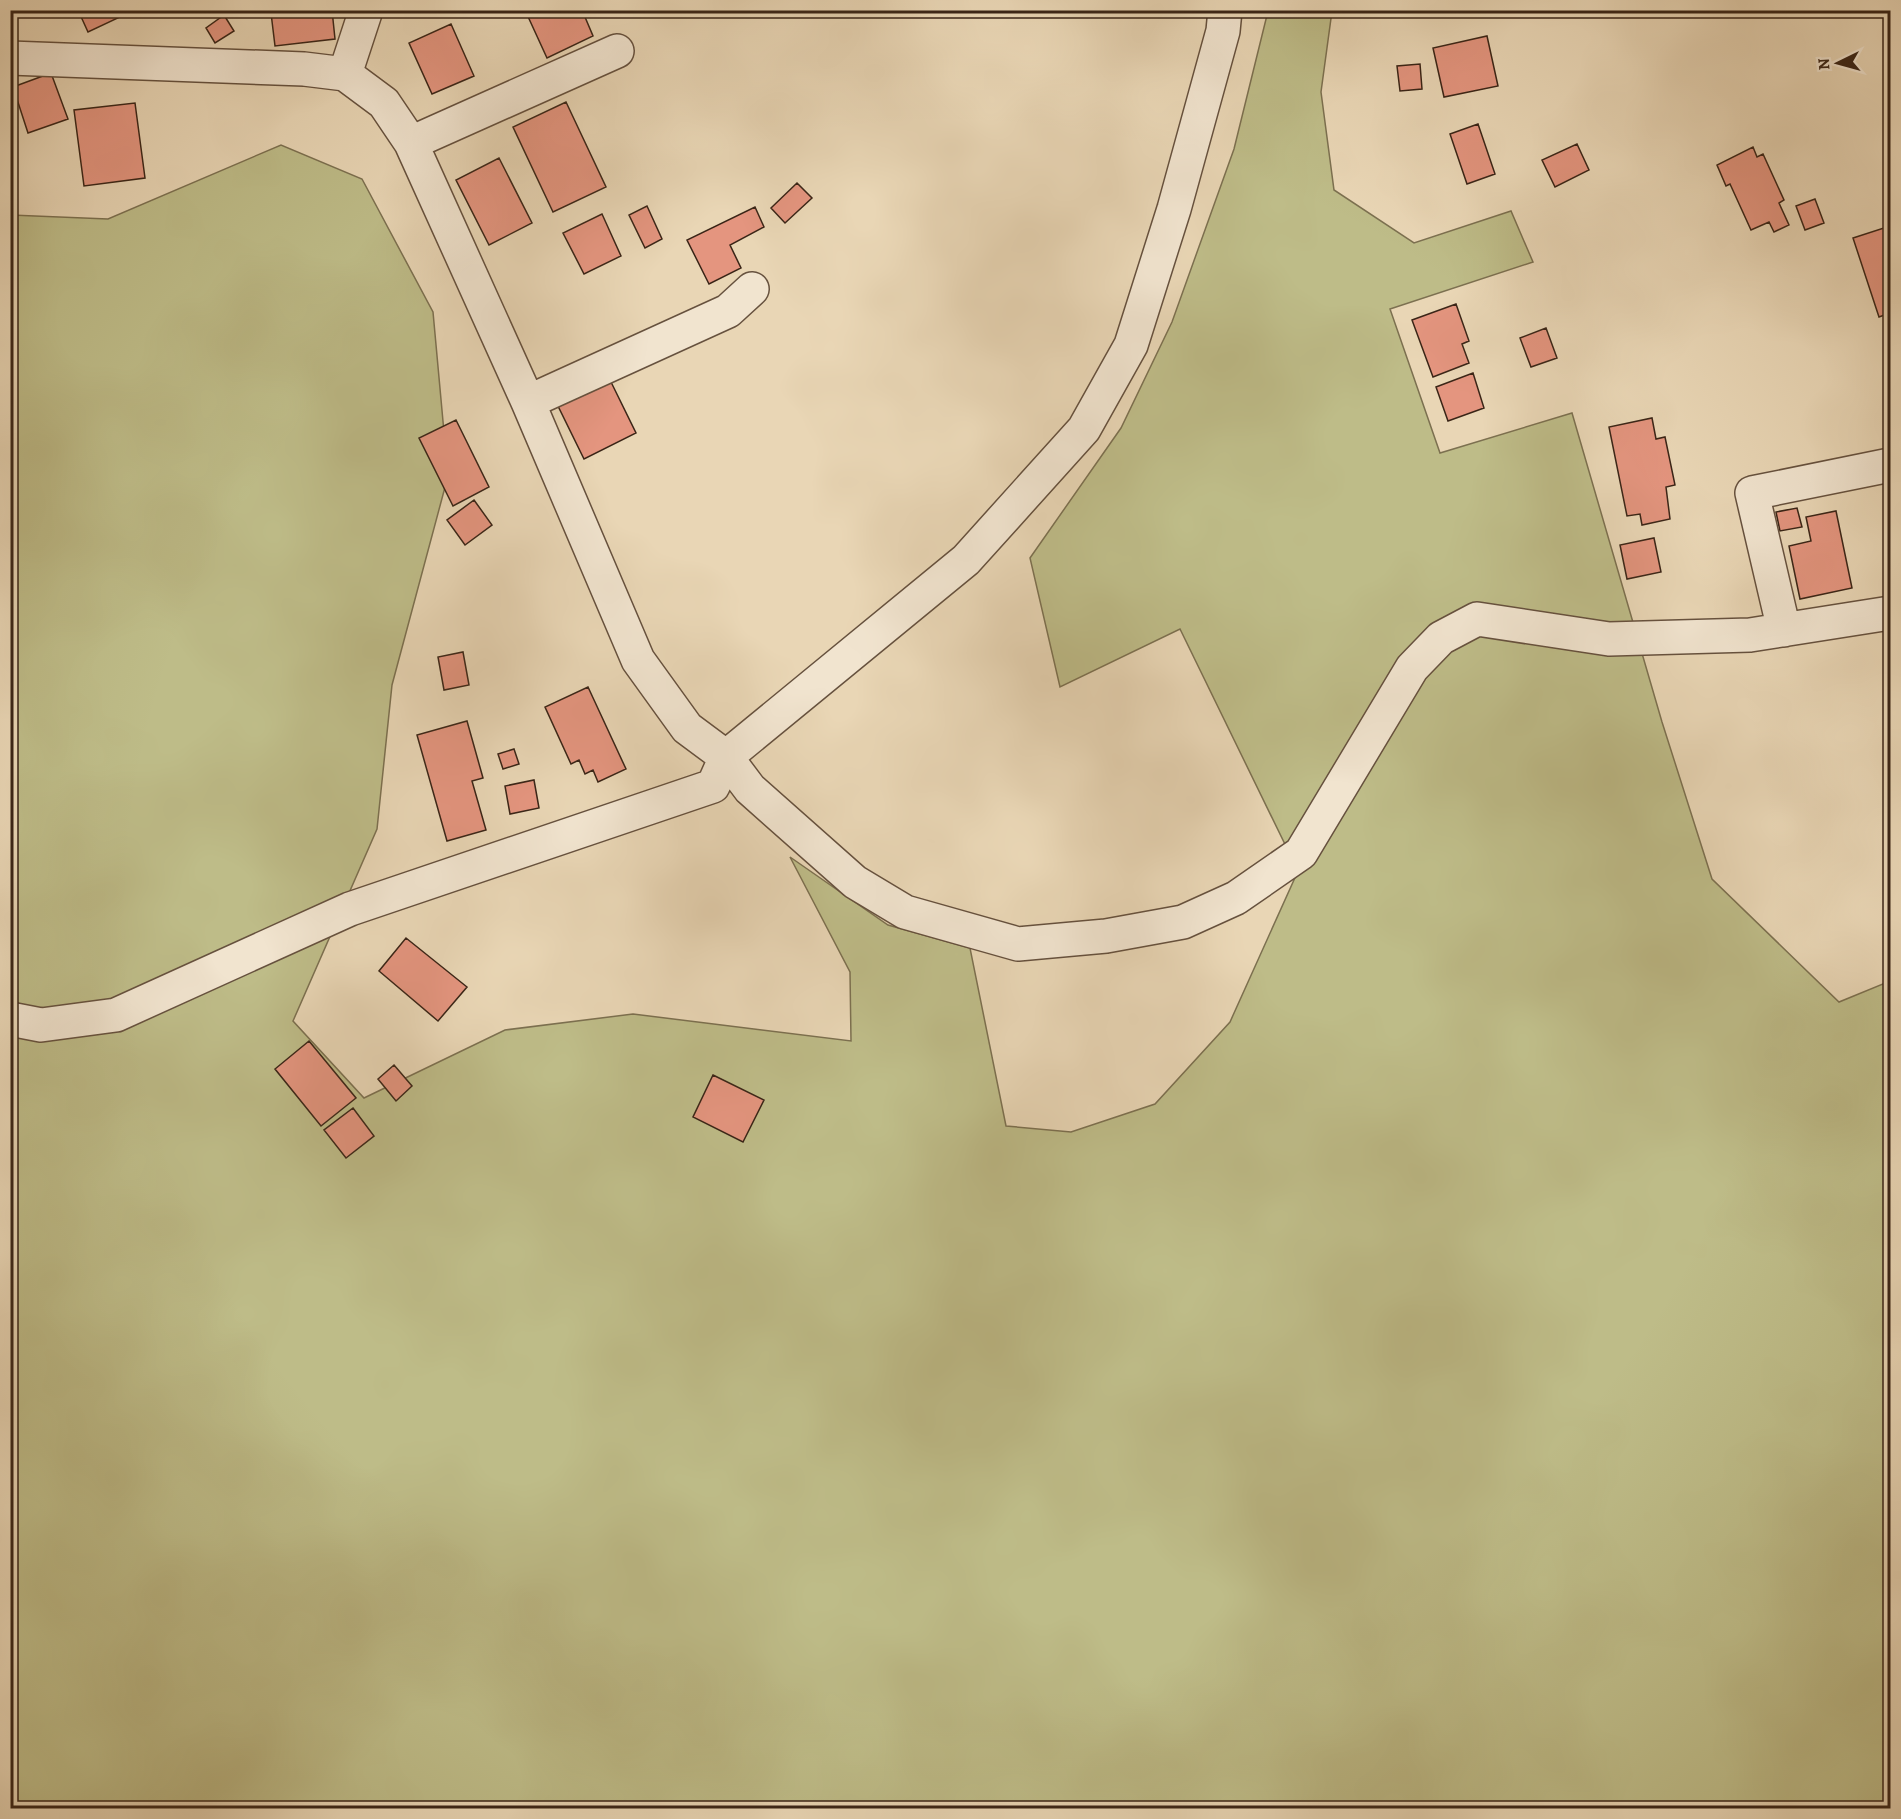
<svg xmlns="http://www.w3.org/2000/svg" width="1901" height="1819" viewBox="0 0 1901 1819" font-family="Alegreya,serif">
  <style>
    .green { fill: #bebc88; stroke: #7c7050; stroke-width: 1.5 }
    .building { fill: #e4957f; stroke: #3a2517; stroke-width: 1.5 }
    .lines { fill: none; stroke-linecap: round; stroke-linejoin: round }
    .minor-casing { stroke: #66513e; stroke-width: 36 }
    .minor { stroke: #f1e4cf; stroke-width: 33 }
  </style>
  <rect width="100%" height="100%" fill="#e9d6b5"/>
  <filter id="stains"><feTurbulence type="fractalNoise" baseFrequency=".00333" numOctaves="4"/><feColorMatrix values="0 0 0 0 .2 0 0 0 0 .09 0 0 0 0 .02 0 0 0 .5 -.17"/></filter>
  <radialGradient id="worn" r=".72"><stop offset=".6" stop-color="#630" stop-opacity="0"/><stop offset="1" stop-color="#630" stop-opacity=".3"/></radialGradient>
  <path class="green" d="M1268,11H1332L1321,92L1334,190L1414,243L1511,211L1533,262L1390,309L1440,453L1572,413L1662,722L1712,879L1839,1002L1890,981V1808H11V215L108,219L281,145L362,179L433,312L448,476L392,685L377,829L293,1021L364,1098L505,1030L633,1014L851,1041L850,972L790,857L888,925L970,948L1006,1126L1071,1132L1155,1104L1230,1022L1298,871L1180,629L1060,687L1030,558L1121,428L1172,322L1234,149Z"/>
  <path class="building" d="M78,10H117L120,17L88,32Z
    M293,10H332L335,39L275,46L271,13Z
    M525,10H582L593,36L547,58Z
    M224,15L234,31L215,43L206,28Z
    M451,24L474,76L432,94L409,43Z
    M1487,36L1498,86L1444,97L1433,48Z
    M1420,64L1422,89L1400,91L1397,66Z
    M51,73L68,119L28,133L13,87Z
    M566,102L606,187L553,212L513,127Z
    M135,103L145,178L84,186L74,110Z
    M1478,124L1495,174L1467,184L1450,134Z
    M1577,144L1589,170L1555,187L1542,160Z
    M1753,147L1757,157L1763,154L1784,200L1779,203L1789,225L1774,232L1769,222L1751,230L1730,184L1726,186L1717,165Z
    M499,158L532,223L489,245L456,180Z
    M797,183L812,198L785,223L771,208Z
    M1815,199L1824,223L1805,230L1796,206Z
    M647,206L662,239L645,248L629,215Z
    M755,207L764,227L730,245L741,268L709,284L687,240Z
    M602,214L621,256L584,274L563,233Z
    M1890,226V313L1879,317L1853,238Z
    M1456,304L1469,341L1462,344L1469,363L1433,377L1412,320Z
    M1546,328L1557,358L1531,367L1520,338Z
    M1473,373L1484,408L1448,421L1436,387Z
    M610,380L636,433L584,459L558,406Z
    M1652,418L1656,439L1665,437L1675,485L1666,487L1670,519L1642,525L1640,514L1627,516L1609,427Z
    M456,420L489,487L453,506L419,438Z
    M474,500L492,525L465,545L447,520Z
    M1797,508L1802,527L1780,531L1776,512Z
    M1836,511L1852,588L1800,599L1789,546L1811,541L1806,517Z
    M1654,538L1661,572L1627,579L1620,545Z
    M463,652L469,685L444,690L438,657Z
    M588,687L626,769L598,782L593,770L585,774L579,760L571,764L545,707Z
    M467,721L483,778L472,781L486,830L447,841L417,735Z
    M514,749L519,764L503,769L498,754Z
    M534,780L539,808L510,814L505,786Z
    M406,938L467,987L438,1021L379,971Z
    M309,1041L356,1098L321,1126L275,1069Z
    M394,1065L412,1086L396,1101L378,1079Z
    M713,1075L764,1100L743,1142L693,1117Z
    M353,1108L374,1136L346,1158L324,1130Z"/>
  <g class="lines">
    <g class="minor-casing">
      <path id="minor" d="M10,58L304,69L345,74L384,103L411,143L528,402L638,660L687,728L726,757L750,789L855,882L905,912L1018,944L1106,936L1183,922L1236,898L1301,853L1412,668L1441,638L1477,619L1609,639L1750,635L1890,613
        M345,74L366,10
        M411,143L617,51
        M528,402L728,311L752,289
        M1784,630L1752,493L1890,465
        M10,1019L41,1025L116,1015L350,909L713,786L726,757L966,560L1084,429L1131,345L1174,209L1223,31L1225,10"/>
    </g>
    <use href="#minor" class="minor"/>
  </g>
  <rect width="1901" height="1819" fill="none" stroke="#e9d6b5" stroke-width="36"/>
  <rect x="12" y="12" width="1877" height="1795" fill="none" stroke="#3a2517" stroke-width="3"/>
  <rect x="18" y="18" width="1865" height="1783" fill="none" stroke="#3a2517" stroke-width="1.5"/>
  <g transform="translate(1838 63) rotate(265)" stroke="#f1e4cf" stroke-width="4.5" paint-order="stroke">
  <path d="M0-4.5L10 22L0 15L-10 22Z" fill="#3a2517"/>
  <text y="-9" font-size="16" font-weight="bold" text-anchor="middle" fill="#3a2517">N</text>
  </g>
  <rect width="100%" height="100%" filter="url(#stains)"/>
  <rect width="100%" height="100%" fill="url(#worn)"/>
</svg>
